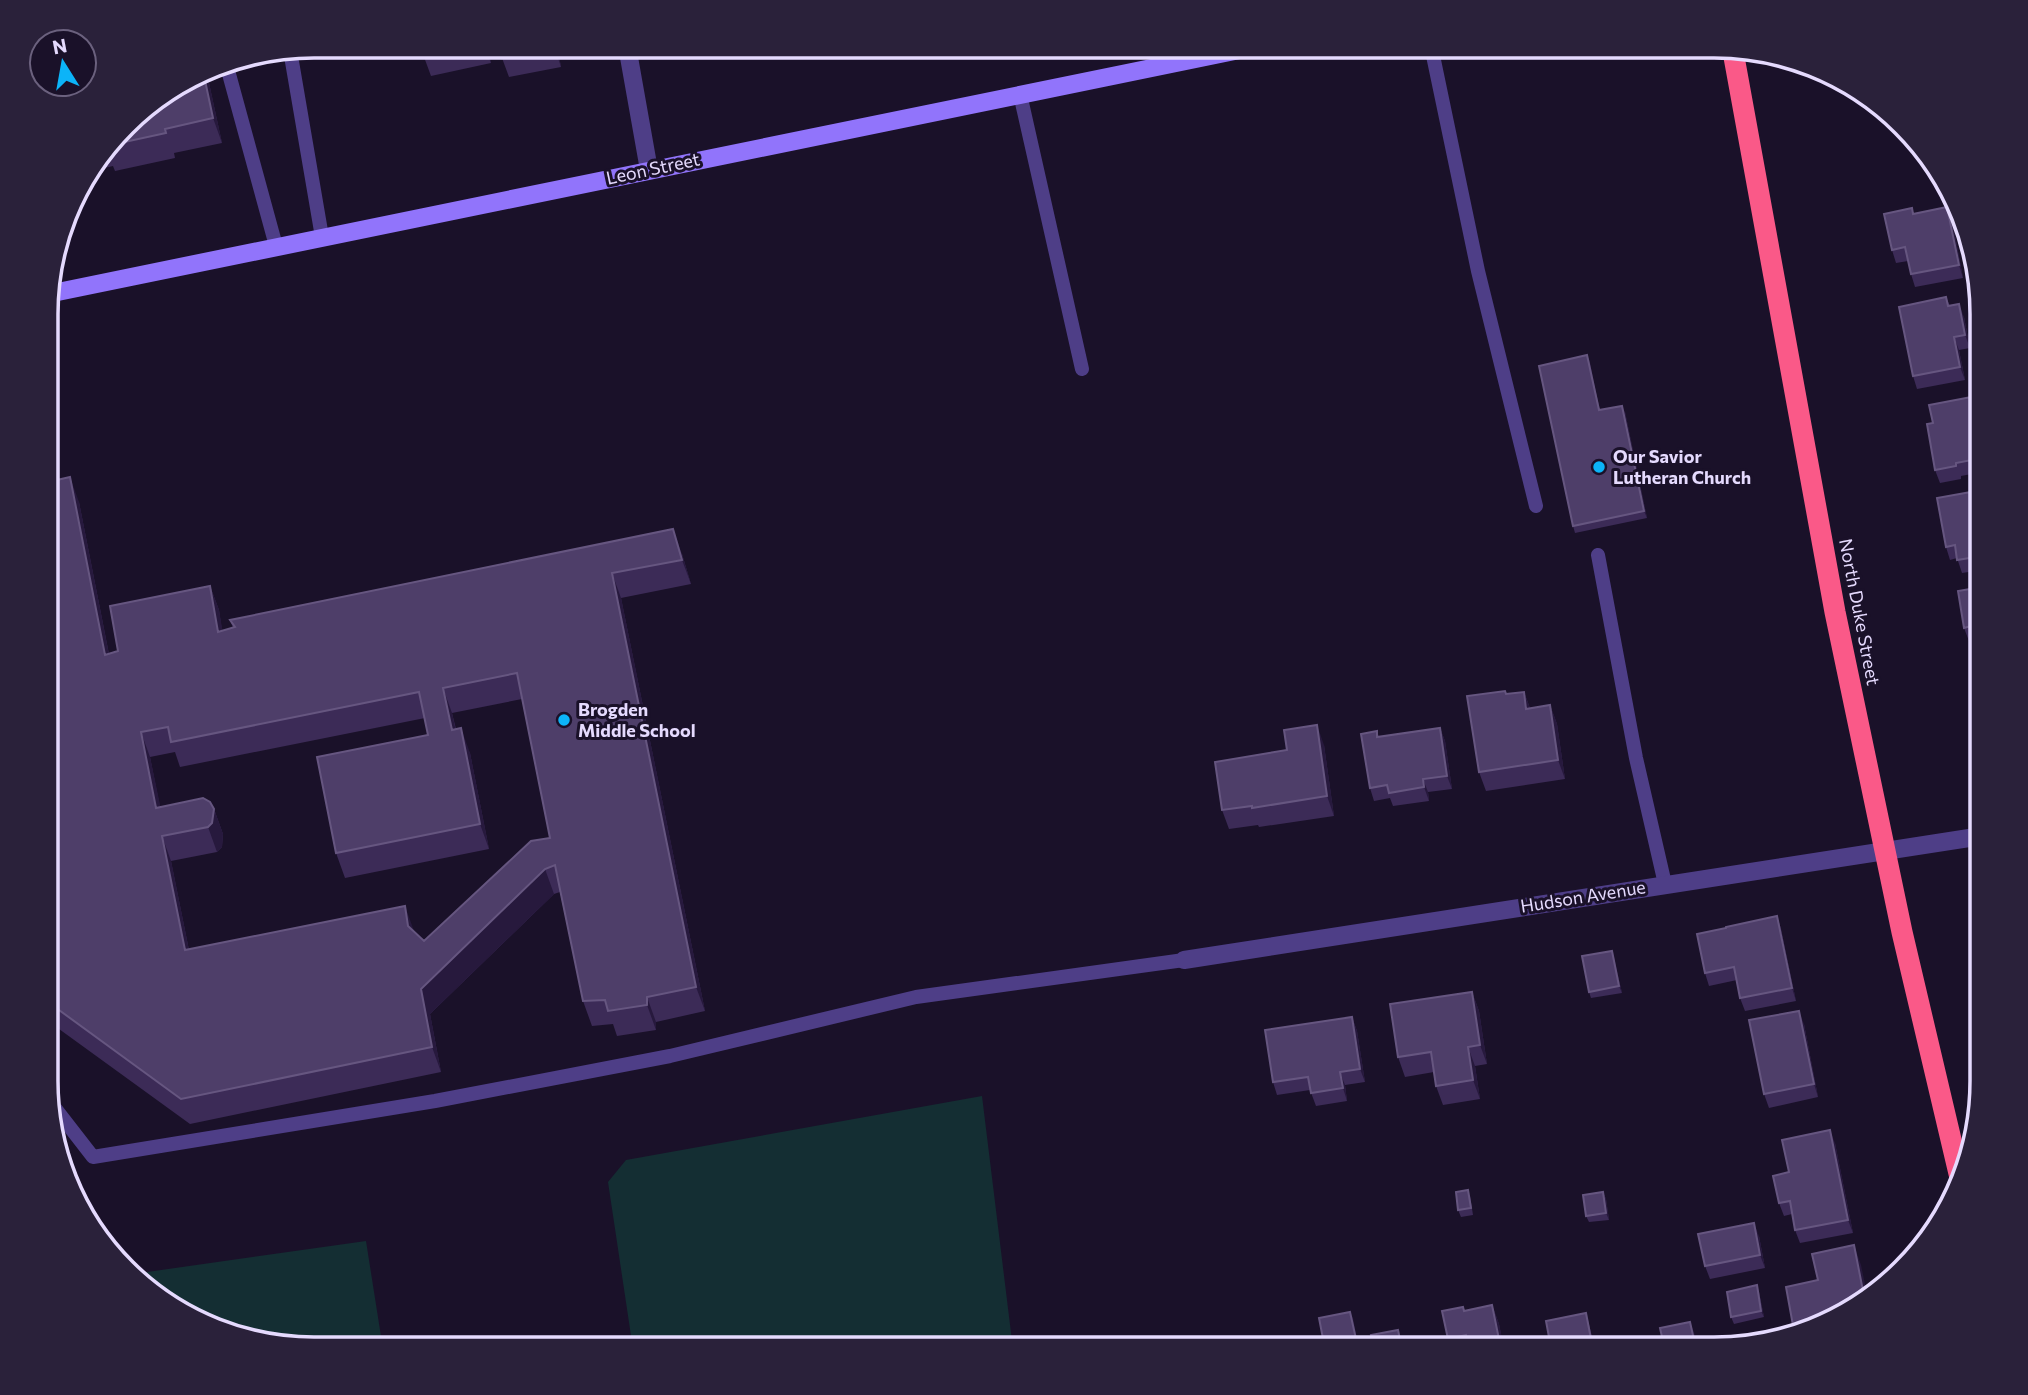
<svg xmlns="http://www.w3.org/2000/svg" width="2028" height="1395" viewBox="0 0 2028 1395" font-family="Commissioner,sans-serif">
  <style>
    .green { fill: #142e33 }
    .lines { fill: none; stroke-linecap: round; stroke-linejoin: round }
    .lane { stroke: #4e3e87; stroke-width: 14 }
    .street { stroke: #4e3e87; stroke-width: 18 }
    .secondary { stroke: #9174fb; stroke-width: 18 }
    .highway { stroke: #fa5988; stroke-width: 21 }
    .wall { fill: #3c2b57; fill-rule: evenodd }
    .shaded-wall { fill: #27193d }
    .building { fill: #4e3e69; stroke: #665680; stroke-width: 2; fill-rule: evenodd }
    .poi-dot { fill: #0cb4f8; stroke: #1a1129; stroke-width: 2.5 }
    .labels { text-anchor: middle; stroke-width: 6; stroke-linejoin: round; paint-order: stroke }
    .street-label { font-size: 18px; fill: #e5dafe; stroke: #1a1129 }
    .poi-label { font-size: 18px; font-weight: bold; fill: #e5dafe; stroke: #1a1129; text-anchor: start }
    .rim { fill: none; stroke: #e5dafe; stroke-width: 3.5 }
  </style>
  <rect width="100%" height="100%" fill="#1a1129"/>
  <path class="green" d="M982,1096L1013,1349H633L608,1182L626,1160Z
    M366,1241L383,1349H297L227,1335L151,1294L133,1274Z"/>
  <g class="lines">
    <path class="lane" d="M1431,46L1478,271L1536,506
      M290,50L322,237
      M226,63L276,246
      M1020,94L1082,369
      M1598,555L1636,758L1665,884
      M48,1099L93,1157L435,1101L670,1056L916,997L1184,960"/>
    <path class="street" d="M627,46L649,170
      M1184,960L1982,836"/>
    <path class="secondary" d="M48,294L1259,46"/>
    <path class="highway" d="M1732,46L1835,612L1902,932L1961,1182"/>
  </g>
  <path class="wall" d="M422,46H487L491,63L431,76L424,57Z
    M500,46H557L561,67L509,77L502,58Z
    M206,69L222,143L174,153L175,158L115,171L113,166L91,171L137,112Z
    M1947,207L1952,220L1963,278L1915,287L1911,274L1908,261L1896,263L1892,250L1914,214Z
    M1946,297L1950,306L1964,317L1970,348L1959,350L1965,380L1917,389L1913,376Z
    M1587,355L1600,410L1625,412L1647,518L1575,533L1573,526Z
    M1982,395V472L1961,476V479L1940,483L1935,470L1933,423Z
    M48,482L79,502L109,654L118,651L210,586L219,610L222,631L233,628L230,620L682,554L691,584L621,598L705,1011L656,1022V1030L617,1036L613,1024L592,1026L583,1001L560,892L554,894L430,1014L441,1072L190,1124L48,1021ZM522,699L550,838L424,941L414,932L189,950L171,861L217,852L222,847L223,834L214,809L160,807L150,757L175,752L180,767L425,718L428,735L336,853L345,878L489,849L470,753L456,729L452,713Z
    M1982,490V570L1962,573L1957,558L1950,560L1946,547Z
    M1982,587V661H1980L1973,640L1969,641L1964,628Z
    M1524,692L1530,708L1550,705L1557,724L1565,779L1486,791L1479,772L1507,694Z
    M1440,728L1445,741L1452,789L1428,792L1429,801L1393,806L1390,798L1374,801L1370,788L1377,731L1379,737Z
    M1324,745L1334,816L1259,827L1258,825L1229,829L1222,810Z
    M1777,916L1781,929L1796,1001L1745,1011L1740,998L1737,980L1709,986L1705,973L1726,928Z
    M1612,951L1622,993L1591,998L1589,992Z
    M1472,992L1479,1011L1487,1064L1475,1066L1480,1099L1443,1105L1436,1086L1434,1072L1405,1077L1398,1057Z
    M1352,1017L1357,1031L1365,1082L1345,1085L1347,1101L1316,1106L1310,1090L1277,1095L1273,1082Z
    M1804,1024L1818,1097L1769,1108L1764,1094Z
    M1835,1143L1853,1233L1800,1243L1795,1230L1792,1214L1784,1216L1779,1203L1789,1172Z
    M1603,1192L1606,1199L1609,1220L1589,1222L1586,1216Z
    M1470,1196L1473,1215L1461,1217L1458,1210Z
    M1759,1236L1765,1268L1710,1279L1705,1266Z
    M1759,1292L1764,1317L1734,1324L1731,1317Z
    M1492,1305L1499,1324L1504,1349H1451L1448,1339L1464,1311Z
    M1588,1320L1593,1341L1599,1349H1552L1546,1321Z"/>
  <path class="shaded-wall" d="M484,46H487L491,63Z
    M554,46H557L561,67Z
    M206,69L222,143L213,118L203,71Z
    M1947,207L1952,220L1963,278L1959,265Z
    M1959,304L1964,317L1970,348L1965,335Z
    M1954,337L1959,350L1965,380L1960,367Z
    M1587,355L1590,362L1601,417L1599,410Z
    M1622,406L1625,412L1647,518L1644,511Z
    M70,477L79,502L114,680L105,655Z
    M673,529L682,554L691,584L682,560Z
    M612,573L621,598L705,1011L696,987Z
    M210,586L219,610L227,657L218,632Z
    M443,688L452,713L461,755L452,730Z
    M1524,692L1531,711L1526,709Z
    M1550,705L1557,724L1565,779L1558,760Z
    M1317,725L1324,745L1334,816L1327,796Z
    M461,728L470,753L489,849L480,824Z
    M1440,728L1445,741L1452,789L1447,776Z
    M141,732L150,757L166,833L156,808Z
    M1423,779L1428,792L1429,801L1424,787Z
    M214,809L223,834L222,847L217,852L208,827Z
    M162,836L171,861L194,975L185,950Z
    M545,869L554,894L430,1014L441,1072L432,1047L421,989Z
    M405,906L414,931L408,926Z
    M1777,916L1781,929L1796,1001L1792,988Z
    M1612,951L1614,957L1622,993L1619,986Z
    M1472,992L1479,1011L1487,1064L1480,1045Z
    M647,997L656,1022V1030L647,1005Z
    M1799,1011L1804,1024L1818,1097L1814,1084Z
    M1352,1017L1357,1031L1365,1082L1360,1069Z
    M1468,1047L1475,1066L1480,1099L1473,1080Z
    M1340,1072L1345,1085L1347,1101L1343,1088Z
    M1830,1130L1835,1143L1853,1233L1848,1220Z
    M1603,1192L1606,1199L1609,1220L1606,1213Z
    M1754,1223L1759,1236L1765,1268L1760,1255Z
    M1854,1245L1861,1265L1867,1294L1864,1296Z
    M1757,1285L1759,1292L1764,1317L1761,1311Z
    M1492,1305L1499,1324L1504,1349H1501Z
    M1350,1312L1353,1318L1359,1349L1358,1348Z
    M1690,1322L1695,1335L1698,1349H1696Z
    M1398,1330L1402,1343L1404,1349H1402Z"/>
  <path class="building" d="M422,46H477L424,57Z
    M500,46H554V48L502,58Z
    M203,71L213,118L165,129L166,133L111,145L137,112Z
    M1947,207L1959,265L1911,274L1905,247L1892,250L1884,214L1912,208L1913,214Z
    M1946,297L1948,306L1959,304L1965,335L1954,337L1960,367L1913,376L1899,307Z
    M1587,355L1599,410L1622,406L1644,511L1573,526L1539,366Z
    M1982,395V458L1956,463V466L1935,470L1927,424L1933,423L1929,405Z
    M70,477L105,655L118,651L110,606L210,586L218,632L235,627L230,620L673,529L682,560L612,573L696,987L647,997V1005L608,1011L605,1000L583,1001L555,865L545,869L421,989L432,1047L181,1099L48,1002V482ZM517,673L550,838L531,841L424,941L408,926L405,906L185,950L162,836L208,827L212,823L214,809L210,802L203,798L156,808L141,732L168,727L171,742L419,692L428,735L317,757L336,853L480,824L461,728L452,730L443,688Z
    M1982,490V556L1957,560L1955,545L1946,547L1937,498Z
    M1982,587V647L1975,648L1971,626L1964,628L1958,591Z
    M1982,683V710L1976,684Z
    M1505,691L1506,694L1524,692L1526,709L1550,705L1558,760L1479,772L1467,696Z
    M1317,725L1327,796L1252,808V806L1222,810L1215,762L1287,750L1284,730Z
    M1440,728L1447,776L1423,779L1424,787L1389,793L1387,785L1370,788L1361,734L1377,731V737Z
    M1777,916L1792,988L1740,998L1734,967L1705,973L1697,934L1726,928V927Z
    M1612,951L1619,986L1589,992L1582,956Z
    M1472,992L1480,1045L1468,1047L1473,1080L1436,1086L1431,1052L1398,1057L1390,1004Z
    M1799,1011L1814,1084L1764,1094L1749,1020Z
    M1352,1017L1360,1069L1340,1072L1343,1088L1311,1093L1308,1077L1273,1082L1265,1030Z
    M1830,1130L1848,1220L1795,1230L1790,1201L1779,1203L1773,1176L1789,1172L1782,1140Z
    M1468,1190L1471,1208L1458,1210L1456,1192Z
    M1603,1192L1606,1213L1586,1216L1583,1195Z
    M1754,1223L1760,1255L1705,1266L1698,1234Z
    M1854,1245L1864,1296L1833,1322L1794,1331L1786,1287L1818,1280L1812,1254Z
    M1757,1285L1761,1311L1731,1317L1727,1292Z
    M1492,1305L1501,1349H1468L1466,1335L1448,1339L1442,1311L1463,1307L1464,1311Z
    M1350,1312L1358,1348L1352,1349H1325L1319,1318Z
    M1586,1313L1591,1339L1551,1348L1546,1321Z
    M1690,1322L1696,1349H1627L1626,1344L1662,1337L1660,1328Z
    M1398,1330L1402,1349H1374L1371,1335Z
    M1596,1341L1598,1349H1567L1566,1347Z"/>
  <g class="poi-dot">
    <circle cx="1599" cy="467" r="7"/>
    <circle cx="564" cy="720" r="7"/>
  </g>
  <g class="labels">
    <g class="street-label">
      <text transform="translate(653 169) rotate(-12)" y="6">Leon Street</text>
      <text transform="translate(1859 612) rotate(79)" y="6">North Duke Street</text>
      <text transform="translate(1583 897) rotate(-9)" y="6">Hudson Avenue</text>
    </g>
    <g class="poi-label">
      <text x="1613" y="463">Our Savior<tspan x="1613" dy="21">Lutheran Church</tspan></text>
      <text x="578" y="716">Brogden<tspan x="578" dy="21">Middle School</tspan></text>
    </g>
  </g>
  <path d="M0 0H2028V1395H0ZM314 58H1714A256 256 0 0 1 1970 314V1081A256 256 0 0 1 1714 1337H314A256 256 0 0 1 58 1081V314A256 256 0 0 1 314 58Z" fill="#2a213a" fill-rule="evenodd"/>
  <path class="rim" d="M314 58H1714A256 256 0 0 1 1970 314V1081A256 256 0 0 1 1714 1337H314A256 256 0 0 1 58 1081V314A256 256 0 0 1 314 58Z"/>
  <g transform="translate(63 63) rotate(349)"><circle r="33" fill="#1a1129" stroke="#6b617e" stroke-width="2"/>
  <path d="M0-5L12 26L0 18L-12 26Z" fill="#0cb4f8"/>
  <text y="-10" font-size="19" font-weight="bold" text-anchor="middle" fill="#e5dafe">N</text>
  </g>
</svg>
